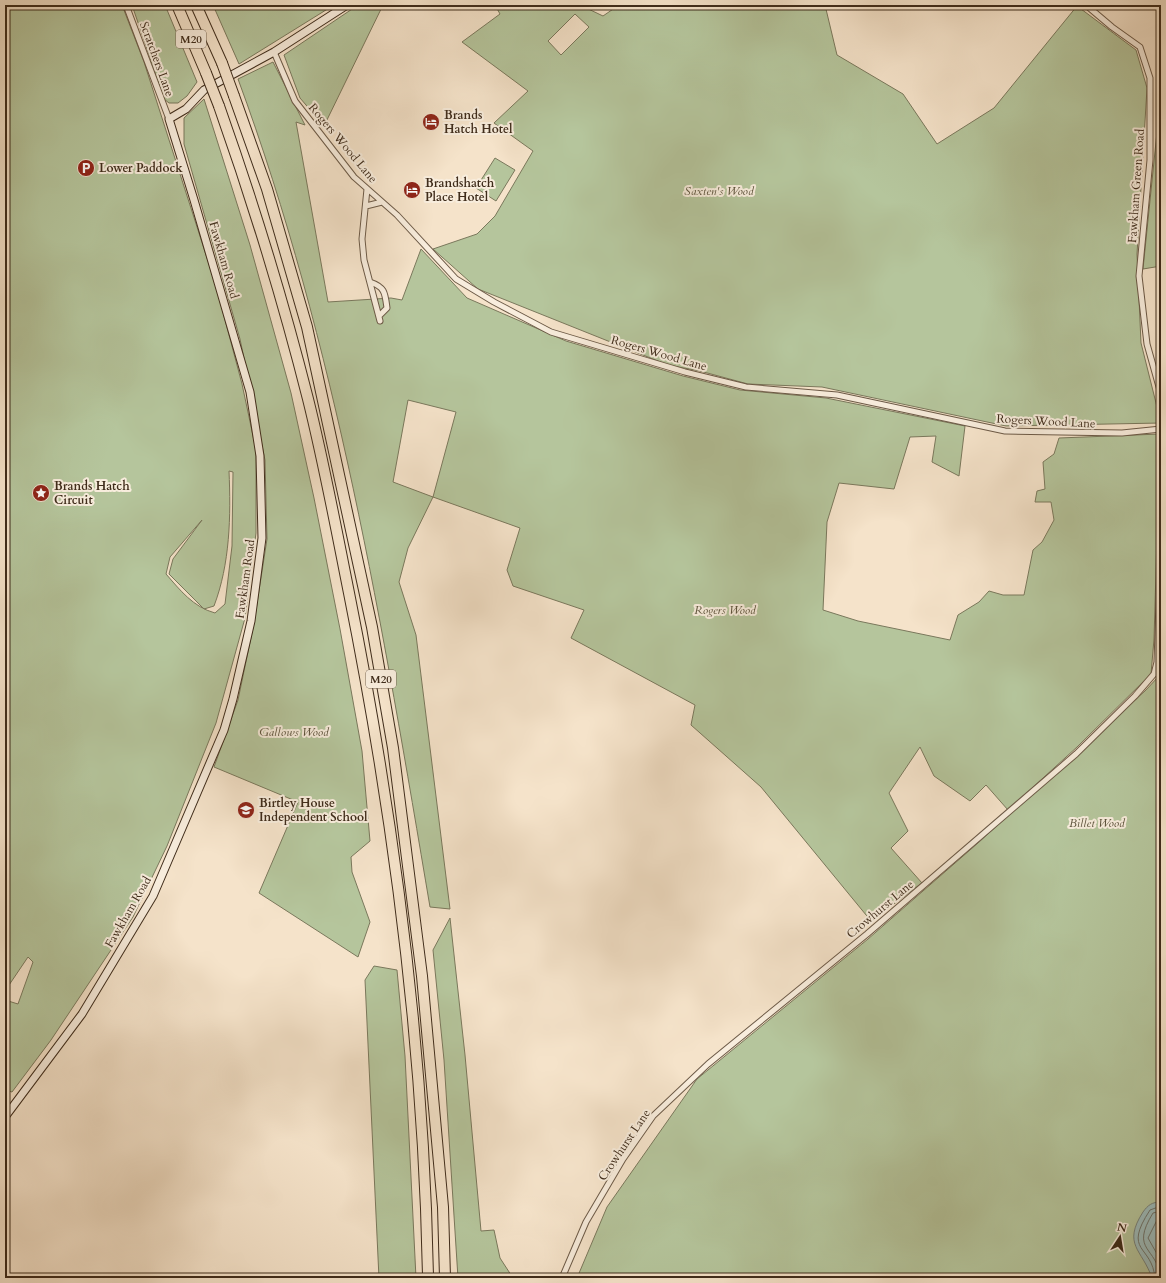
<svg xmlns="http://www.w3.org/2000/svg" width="1166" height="1283" viewBox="0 0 1166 1283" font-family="Cardo,serif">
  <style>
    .green { fill: #b5c59c; stroke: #7a785c; fill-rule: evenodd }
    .water { fill: #9dbdbd; stroke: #77837c }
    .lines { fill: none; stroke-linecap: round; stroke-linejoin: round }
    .shore { stroke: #6e746c; stroke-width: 1 }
    .street-casing { stroke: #6c5a47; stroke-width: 7 }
    .secondary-casing { stroke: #3f2c1b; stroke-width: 9 }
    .highway-casing { stroke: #3f2c1b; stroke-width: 12 }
    .street { stroke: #f8eddd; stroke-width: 5 }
    .secondary { stroke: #f8eddd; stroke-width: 7 }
    .highway { stroke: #f5e3ca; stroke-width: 10 }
    .highway-bridge-casing { stroke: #3f2c1b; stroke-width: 12; stroke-linecap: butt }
    .highway-bridge { stroke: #f5e3ca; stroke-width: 10 }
    .labels { text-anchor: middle; stroke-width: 4; stroke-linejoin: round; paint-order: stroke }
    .shield { fill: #f8eddd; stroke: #766655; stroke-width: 1 }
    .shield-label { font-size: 11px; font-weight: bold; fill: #3f2c1b }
    .street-label { font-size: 12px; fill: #3f2c1b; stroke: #f8eddd }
    .poi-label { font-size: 12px; font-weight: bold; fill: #3f2c1b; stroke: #f8eddd; text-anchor: start }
    .park-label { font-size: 12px; font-style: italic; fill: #5c523b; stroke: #f8eddd }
  </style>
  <rect width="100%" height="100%" fill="#f5e3ca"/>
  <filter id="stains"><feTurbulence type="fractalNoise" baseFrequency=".005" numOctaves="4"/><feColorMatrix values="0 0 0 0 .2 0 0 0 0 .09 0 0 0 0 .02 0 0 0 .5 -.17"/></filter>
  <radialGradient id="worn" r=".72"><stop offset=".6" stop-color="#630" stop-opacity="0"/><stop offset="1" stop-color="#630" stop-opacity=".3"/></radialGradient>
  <path class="green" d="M5,5H122L144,62L216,286L242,384L256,450V533L245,618L216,723L167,846L133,917L51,1040L12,1092L5,1090V1000L18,1004L33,962L28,957L5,991ZM229,471L233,472L232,546L225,604L215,613C193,607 180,590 166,574L170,557L202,520L173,559L169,574L204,609L214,606C230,564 231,516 229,471Z
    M132,5H165L197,82L187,96L178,103H169L164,99Z
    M213,5H334L239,64Z
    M358,5H383L324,126L300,98L284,55Z
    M495,5H580L603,16L619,5H825L837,55L903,94L937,144L994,108L1077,6L1136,50L1147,88L1137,254L1141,343L1161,423L1006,426L822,387L748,384L700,371L668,365L478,289L433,249L477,234L495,216L533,151L494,123L528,91L462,42L500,14ZM575,14L589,27L561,55L548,41Z
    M273,62L305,125L296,122L328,302L391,298L402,300L421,249L467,298L566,341L683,376L740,390L826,398L965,426L959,476L932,462L936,436L910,437L894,489L839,483L827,522L823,610L858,621L950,640L958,615L979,602L989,591L1003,595H1024L1033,550L1042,542L1054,520L1051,502H1035L1037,491L1045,489L1043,462L1054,454L1059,438L1160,434L1154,639L1151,674L1077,747L1008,810L986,785L970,801L934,776L920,747L889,793L908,831L891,848L922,883L871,921L761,787L691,725L695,705L571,638L584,610L513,586L507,570L520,528L433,497L408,548L399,582L416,635L450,909L430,907C383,629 336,344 238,79ZM408,400L456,412L433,497L393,482Z
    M204,99L250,245L291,393L314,498L340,629L362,751L370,841L351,857L352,872L370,922L358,957L259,893L298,802L214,767L238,700L254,623L267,539L265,460L240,339L184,144V118Z
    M1157,132L1161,143V266L1143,269Z
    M495,158L515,170L496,201L476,188Z
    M1161,635V1278H577L607,1207L697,1079L868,939L978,843L1145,691L1159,676Z
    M450,918L465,1055L481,1231L494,1230L500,1258L513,1278H458L444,1060L433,950Z
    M374,966L397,970L405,1056L416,1278H379L365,980Z"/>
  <path class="water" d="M1161,1202V1278H1152C1142,1249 1122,1245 1143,1212C1148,1205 1152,1202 1161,1202Z"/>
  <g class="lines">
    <path class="shore" d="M1161,1217L1158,1218L1148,1238L1161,1261
      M1155,1278C1152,1244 1122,1253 1150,1210L1161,1206
      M1160,1278C1158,1246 1129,1252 1153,1213L1161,1211"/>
    <g class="street-casing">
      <path id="street" d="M126,5L169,119
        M1086,5L1112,27L1140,47L1150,78V160L1139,276L1147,344L1161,394
        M274,52L295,101L354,177L397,215L456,279L494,302L551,332L685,372L746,387L837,395L1005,431L1122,433L1161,429
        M367,189L362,239L364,260L380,321
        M366,206L382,202
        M370,282C385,287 385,293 387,308L379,316
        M562,1278L586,1222L623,1159L653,1116L708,1064L867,934L1076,754L1135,696L1154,674L1157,662L1161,541"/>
    </g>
    <g class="secondary-casing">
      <path id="secondary" d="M5,1117L82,1014L153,896L224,730L233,699L251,621L262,538L260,456L250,392L194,200L169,119L186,109L204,90L274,52L347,5"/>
    </g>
    <g class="highway-casing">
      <path id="highway" d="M177,5L206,73
        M196,5L222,63
        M234,96L267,189L307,327L372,627L393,748L422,976L443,1207L445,1278
        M219,106C253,202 283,300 308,399C324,463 336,528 349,593C394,818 424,1048 428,1278"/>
    </g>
    <use href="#street" class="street"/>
    <use href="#secondary" class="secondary"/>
    <use href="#highway" class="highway"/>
    <g class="highway-bridge-casing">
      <path id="highway-bridge" d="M222,63L234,96
        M206,73L219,106"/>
    </g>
    <use href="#highway-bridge" class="highway-bridge"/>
  </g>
  <defs>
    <g id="hotel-disc" transform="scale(0.9)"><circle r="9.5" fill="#8f2418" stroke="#f8eddd"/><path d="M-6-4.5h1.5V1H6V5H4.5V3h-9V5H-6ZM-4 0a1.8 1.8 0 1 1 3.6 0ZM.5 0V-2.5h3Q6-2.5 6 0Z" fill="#fff"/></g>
    <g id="parking-disc" transform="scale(0.9)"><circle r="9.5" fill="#8f2418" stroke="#f8eddd"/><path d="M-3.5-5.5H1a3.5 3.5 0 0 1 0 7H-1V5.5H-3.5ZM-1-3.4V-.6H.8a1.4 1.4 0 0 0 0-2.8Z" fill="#fff"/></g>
    <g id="sight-disc" transform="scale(0.9)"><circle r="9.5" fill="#8f2418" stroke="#f8eddd"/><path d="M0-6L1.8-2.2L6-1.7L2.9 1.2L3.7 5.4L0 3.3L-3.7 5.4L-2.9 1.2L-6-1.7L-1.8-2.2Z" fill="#fff"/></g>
    <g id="school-disc" transform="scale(0.9)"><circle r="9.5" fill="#8f2418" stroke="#f8eddd"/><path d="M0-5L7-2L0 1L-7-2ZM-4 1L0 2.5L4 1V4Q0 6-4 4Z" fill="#fff"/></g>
  </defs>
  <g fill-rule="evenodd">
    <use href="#hotel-disc" x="431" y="122"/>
    <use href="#parking-disc" x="86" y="168"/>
    <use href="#hotel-disc" x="412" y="190"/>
    <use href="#sight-disc" x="41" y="493"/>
    <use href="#school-disc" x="246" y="810"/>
  </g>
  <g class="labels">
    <g class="shield">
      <rect x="176" y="30" width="30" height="18" rx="3"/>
      <rect x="366" y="670" width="30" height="18" rx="3"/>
    </g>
    <g class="shield-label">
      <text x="191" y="43">M20</text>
      <text x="381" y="683">M20</text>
    </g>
    <g class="street-label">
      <text transform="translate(157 59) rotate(70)" y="4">Scratchers Lane</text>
      <text transform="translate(343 143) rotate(50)" y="4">Rogers Wood Lane</text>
      <text transform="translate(1136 186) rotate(-86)" y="4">Fawkham Green Road</text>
      <text transform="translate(224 260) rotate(74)" y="4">Fawkham Road</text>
      <text transform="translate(659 353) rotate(16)" y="4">Rogers Wood Lane</text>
      <text transform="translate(1046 421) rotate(3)" y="4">Rogers Wood Lane</text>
      <text transform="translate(245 579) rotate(-82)" y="4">Fawkham Road</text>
      <text transform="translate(880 909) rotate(-40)" y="4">Crowhurst Lane</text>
      <text transform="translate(128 912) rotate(-60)" y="4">Fawkham Road</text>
      <text transform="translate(624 1145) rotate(-56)" y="4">Crowhurst Lane</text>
    </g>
    <g class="poi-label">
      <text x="444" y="119">Brands<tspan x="444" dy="14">Hatch Hotel</tspan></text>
      <text x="99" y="172">Lower Paddock</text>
      <text x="425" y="187">Brandshatch<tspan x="425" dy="14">Place Hotel</tspan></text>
      <text x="54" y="490">Brands Hatch<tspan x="54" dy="14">Circuit</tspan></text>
      <text x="259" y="807">Birtley House<tspan x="259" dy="14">Independent School</tspan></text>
    </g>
    <g class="park-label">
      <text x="719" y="195">Saxten's Wood</text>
      <text x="725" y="614">Rogers Wood</text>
      <text x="294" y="736">Gallows Wood</text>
      <text x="1097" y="827">Billet Wood</text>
    </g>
  </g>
  <rect width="1166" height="1283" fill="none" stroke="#f5e3ca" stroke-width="20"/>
  <rect x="6" y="6" width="1154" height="1271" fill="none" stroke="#3f2c1b" stroke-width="2"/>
  <rect x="10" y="10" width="1146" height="1263" fill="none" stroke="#3f2c1b"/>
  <g transform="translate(1120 1237) rotate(12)" stroke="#f8eddd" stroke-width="3" paint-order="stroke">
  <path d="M0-3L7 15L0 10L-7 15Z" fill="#3f2c1b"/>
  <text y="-6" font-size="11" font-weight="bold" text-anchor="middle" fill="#3f2c1b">N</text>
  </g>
  <rect width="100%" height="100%" filter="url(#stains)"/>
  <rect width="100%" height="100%" fill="url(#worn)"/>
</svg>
